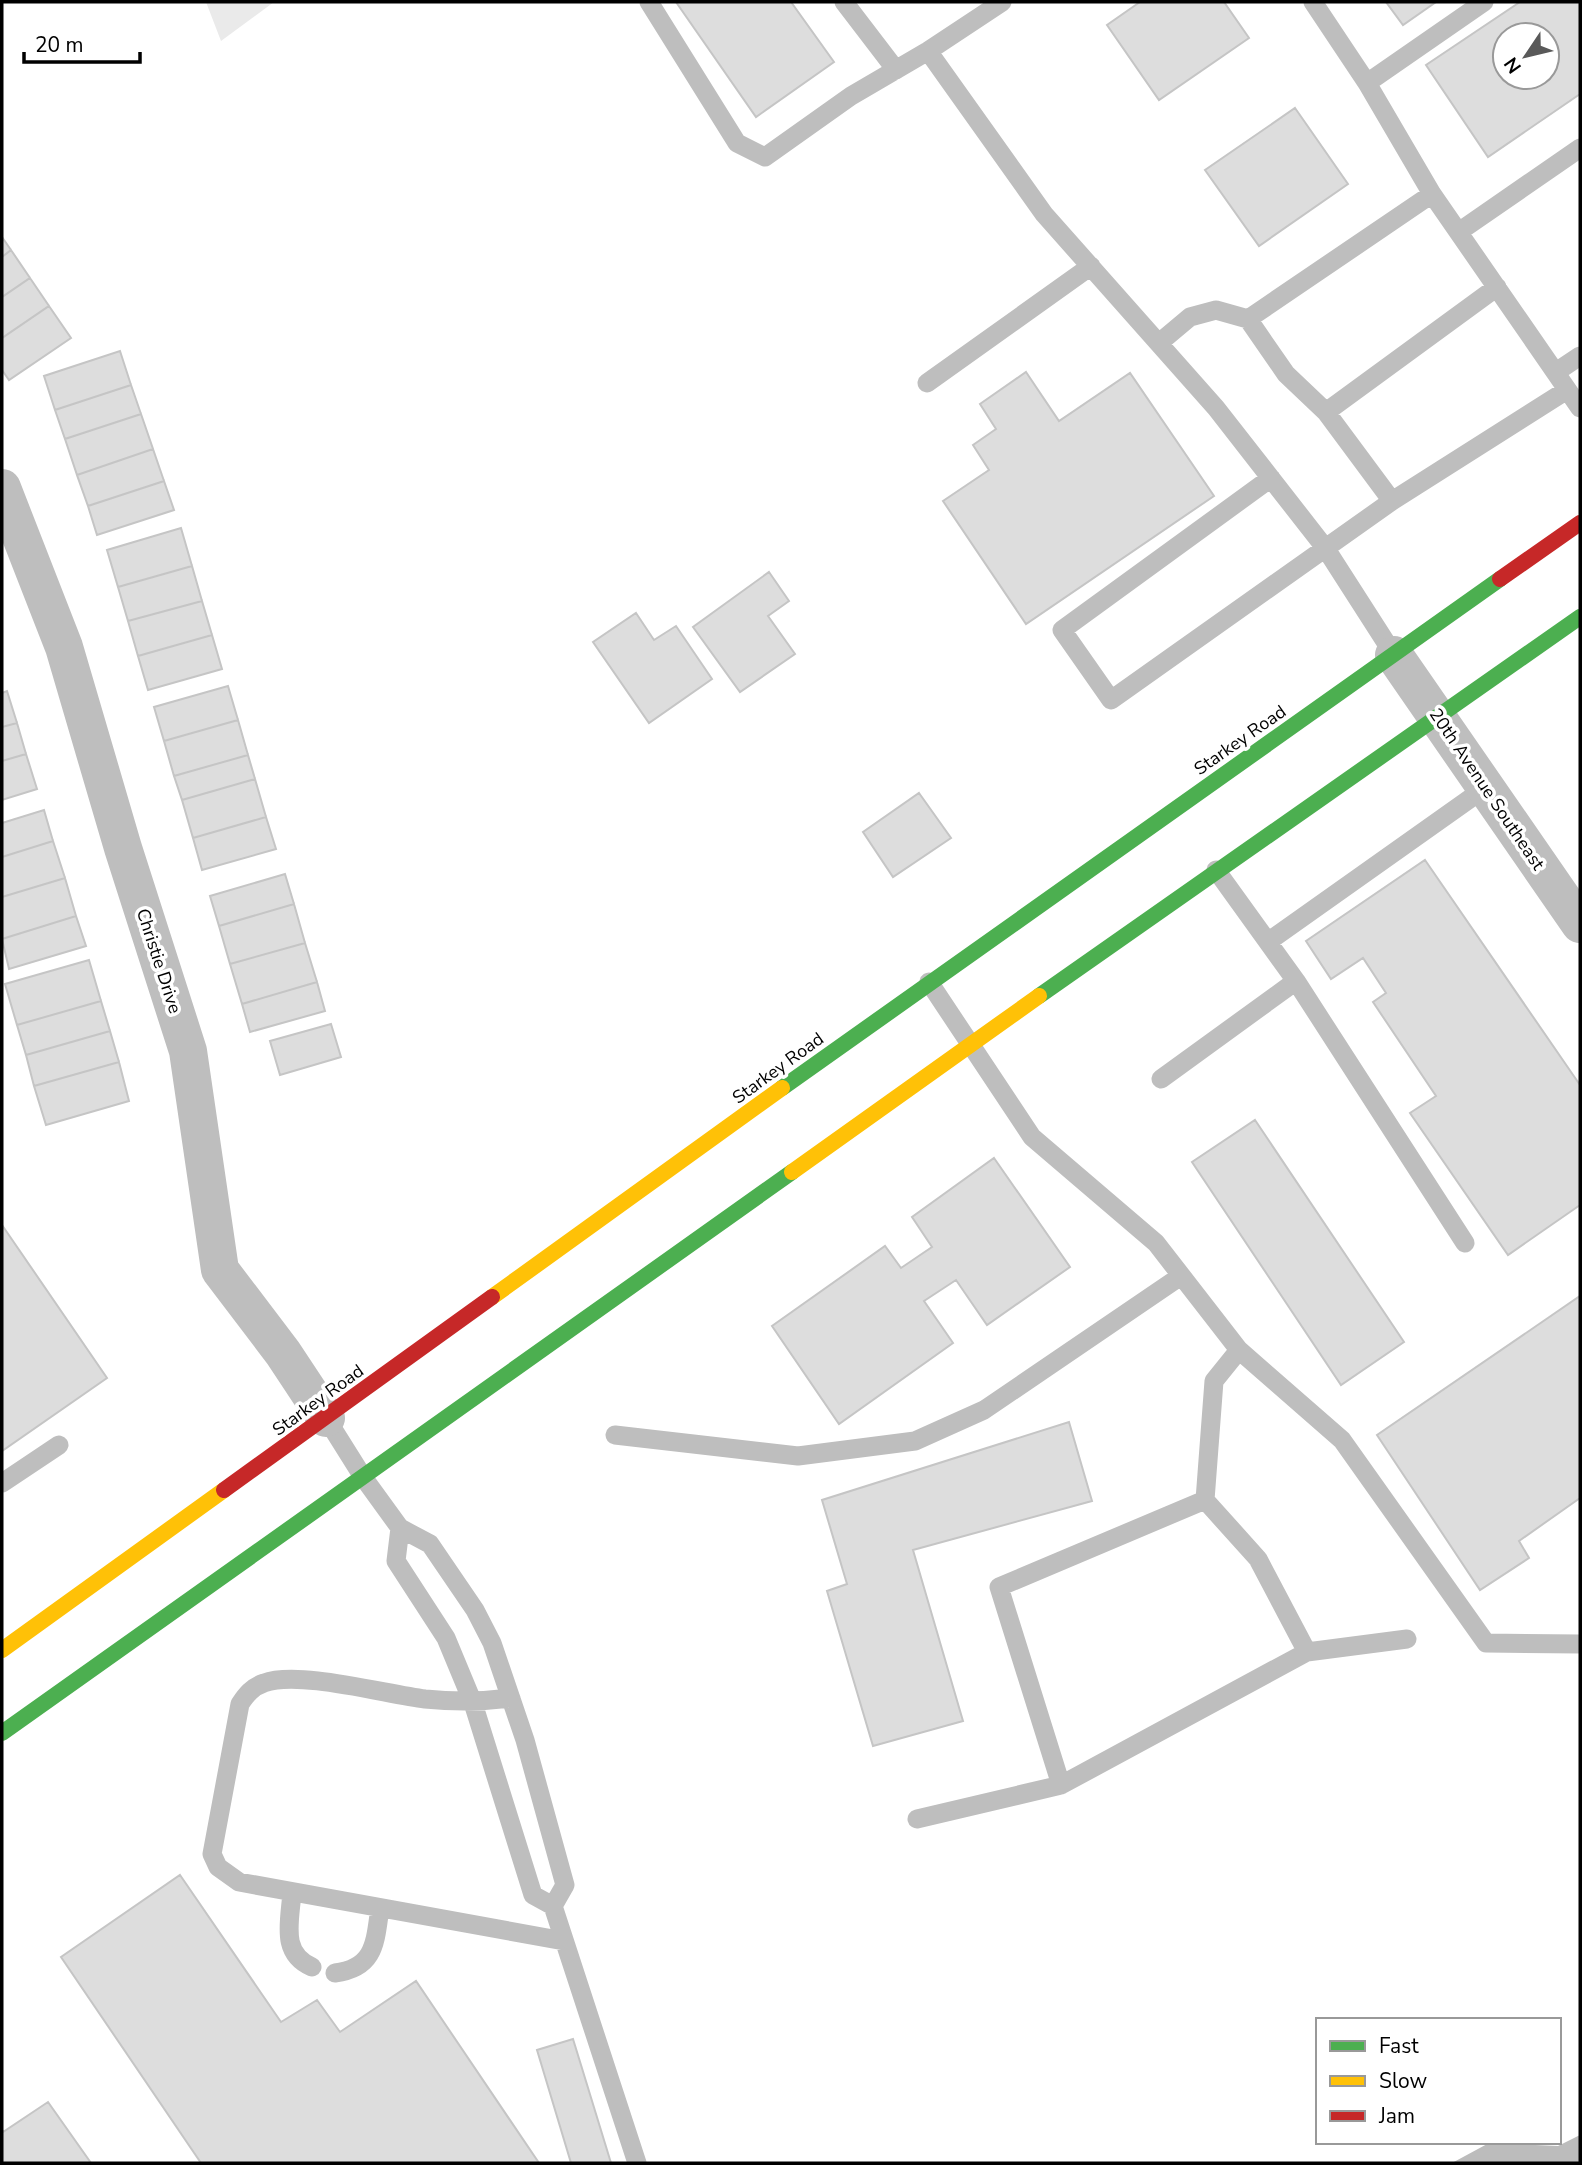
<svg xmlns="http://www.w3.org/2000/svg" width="1582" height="2165" viewBox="0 0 1582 2165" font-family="'Nunito Sans',sans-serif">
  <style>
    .green { fill: #eaeaea }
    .water { fill: #bcbcbc }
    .building { fill: #ddd; stroke: #c5c5c5; stroke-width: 2; fill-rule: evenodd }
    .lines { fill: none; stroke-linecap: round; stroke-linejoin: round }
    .lane { stroke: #bebebe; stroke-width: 19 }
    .street { stroke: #bebebe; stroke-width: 38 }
    .fast { stroke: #4caf50; stroke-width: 16 }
    .slow { stroke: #ffc107; stroke-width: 16 }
    .jam { stroke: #c62828; stroke-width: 16 }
    .labels { text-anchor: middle; stroke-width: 7; stroke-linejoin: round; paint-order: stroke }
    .street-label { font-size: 18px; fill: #000; stroke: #fff }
  </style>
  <rect width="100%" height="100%" fill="#fff"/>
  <path class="green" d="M206,2H274L221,41Z"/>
  <path class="water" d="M1580,2135V2163H1452L1489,2143L1558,2146Z"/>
  <path class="building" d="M676,2H791L834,62L756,117Z
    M1140,2H1224L1249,38L1159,100L1107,25Z
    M1386,2H1436L1403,25Z
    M1520,2H1580V94L1488,157L1426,65ZM1505,35H1547V77H1505Z
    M1295,108L1348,184L1259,246L1205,170Z
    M2,237L11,250L2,257Z
    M11,250L30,278L2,297V257Z
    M30,278L49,306L2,338V297Z
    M49,306L71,338L9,380L2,370V338Z
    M120,351L131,385L55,410L44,376Z
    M1026,372L1059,421L1130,373L1214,496L1026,624L943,501L989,470L973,445L996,429L980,404Z
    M131,385L141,414L65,439L55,410Z
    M141,414L153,449L77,475L65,439Z
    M153,449L164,481L88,506L77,475Z
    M164,481L174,510L97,535L88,506Z
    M181,528L192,566L118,587L107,550Z
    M192,566L202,601L128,621L118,587Z
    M769,572L789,601L768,616L795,654L740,692L693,627Z
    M202,601L212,635L138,656L128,621Z
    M636,613L654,640L676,626L712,679L649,723L593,642Z
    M212,635L222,669L148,690L138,656Z
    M228,686L238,720L164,741L154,707Z
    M7,691L17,723L2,727V693Z
    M238,720L248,755L174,776L164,741Z
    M17,723L26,754L2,761V727Z
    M26,754L37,789L2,800V761Z
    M248,755L255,779L182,800L174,776Z
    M255,779L266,817L193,838L182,800Z
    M919,793L951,838L893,877L863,832Z
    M44,810L53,841L2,857V823Z
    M266,817L276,849L202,870L193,838Z
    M53,841L65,878L2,897V857Z
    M1425,860L1580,1085V1205L1508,1255L1410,1113L1436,1096L1373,1002L1386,993L1363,958L1331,979L1306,941Z
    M285,874L294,904L219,926L210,896Z
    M65,878L76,916L2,939V897Z
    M294,904L305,943L230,964L219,926Z
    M76,916L86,946L9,969L2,939Z
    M305,943L317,982L242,1004L230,964Z
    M89,960L101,1001L17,1025L5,984Z
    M317,982L325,1011L250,1032L242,1004Z
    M101,1001L110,1031L26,1055L17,1025Z
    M331,1024L341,1057L280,1075L270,1041Z
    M110,1031L119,1062L34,1086L26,1055Z
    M119,1062L129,1101L46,1125L34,1086Z
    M1255,1120L1404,1342L1341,1385L1192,1162Z
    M994,1158L1070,1267L987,1325L956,1280L924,1301L953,1343L839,1424L772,1326L885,1246L901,1268L932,1247L912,1217Z
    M2,1225L107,1378L2,1451Z
    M1580,1296V1498L1519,1541L1529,1558L1480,1590L1377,1435Z
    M1069,1422L1092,1501L913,1550L963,1721L873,1746L827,1591L847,1584L822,1500Z
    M180,1875L281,2022L317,2000L340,2032L416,1981L539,2163H201L61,1957Z
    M573,2039L581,2065L611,2163H571L537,2050Z
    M48,2102L91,2163H2V2130L3,2132Z"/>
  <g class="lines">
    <path class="lane" d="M649,2L737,143L765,157L851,96L928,51L1002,2
      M844,2L896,70
      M1313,2L1367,83L1432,194L1580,408
      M928,51L1044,214L1216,408L1326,549L1394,655
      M1367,83L1484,2
      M1460,231L1580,148
      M1248,319L1432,194
      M1159,343L1190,317L1216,310L1248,319L1286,374L1326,412L1392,501
      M1556,372L1580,356
      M927,383L1091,266
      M1326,412L1497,287
      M1271,478L1062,630L1111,700L1392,501L1567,390
      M1269,941L1485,788
      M1296,981L1465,1243
      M1161,1079L1296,981L1216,870
      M1239,1350L1342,1440L1486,1643L1580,1644
      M326,1418L363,1477L400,1528L430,1544L475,1610L492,1643L525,1740L565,1885L553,1906
      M615,1435L798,1456L915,1441L984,1410L1181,1276
      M2,1483L59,1445
      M1205,1500L1258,1559L1307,1652
      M400,1528L396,1561L446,1638L473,1703L533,1895L553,1906L637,2163
      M511,1698C480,1702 456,1702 425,1699C385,1694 298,1670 264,1683C252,1687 246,1695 240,1704L212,1854L218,1867L239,1882L564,1941
      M1061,1785L1307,1652L1407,1639
      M917,1819L1061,1785L999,1587L1205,1500L1214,1381L1239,1350L1156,1243L1032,1137L929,982
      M292,1892C290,1922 280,1953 312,1967
      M335,1973C376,1968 375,1941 380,1908"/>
    <path class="street" d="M2,488L64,647L123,848L188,1051L220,1270L283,1353L326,1418
      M1394,655L1580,924"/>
    <path class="fast" d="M1039,996L1580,617
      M782,1088L1500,579
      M2,1733L792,1172"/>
    <path class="slow" d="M792,1172L1039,996
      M492,1297L782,1088
      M2,1650L224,1490"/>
    <path class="jam" d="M1500,579L1580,523
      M224,1490L492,1297"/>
  </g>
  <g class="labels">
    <g class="street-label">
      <text transform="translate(1240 740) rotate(-35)" y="6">Starkey Road</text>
      <text transform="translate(1487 789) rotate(56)" y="6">20th Avenue Southeast</text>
      <text transform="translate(159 961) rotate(72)" y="6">Christie Drive</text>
      <text transform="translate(778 1068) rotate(-36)" y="6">Starkey Road</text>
      <text transform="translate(318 1400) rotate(-36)" y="6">Starkey Road</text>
    </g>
  </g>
  <rect width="1582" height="2165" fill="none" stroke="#000000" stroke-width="7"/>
  <rect x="1316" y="2018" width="245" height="126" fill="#ffffff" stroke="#999999" stroke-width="2"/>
  <rect x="1330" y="2041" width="35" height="10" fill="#4caf50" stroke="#999999" stroke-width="2"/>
  <text x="1379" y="2053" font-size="21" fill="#000000">Fast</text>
  <rect x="1330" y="2076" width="35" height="10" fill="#ffc107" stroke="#999999" stroke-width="2"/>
  <text x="1379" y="2088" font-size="21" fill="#000000">Slow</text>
  <rect x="1330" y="2111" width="35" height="10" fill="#c62828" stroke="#999999" stroke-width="2"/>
  <text x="1379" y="2123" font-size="21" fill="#000000">Jam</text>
  <g transform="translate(1526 56) rotate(235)"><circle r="33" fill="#ffffff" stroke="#999999" stroke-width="2"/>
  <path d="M0-5L12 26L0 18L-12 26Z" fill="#595959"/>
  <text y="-10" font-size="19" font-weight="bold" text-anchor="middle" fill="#000000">N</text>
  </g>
  <path d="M24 52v10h116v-10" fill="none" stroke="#000000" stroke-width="3.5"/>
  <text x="35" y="52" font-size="21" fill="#000000" stroke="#ffffff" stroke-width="5" paint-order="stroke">20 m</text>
</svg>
